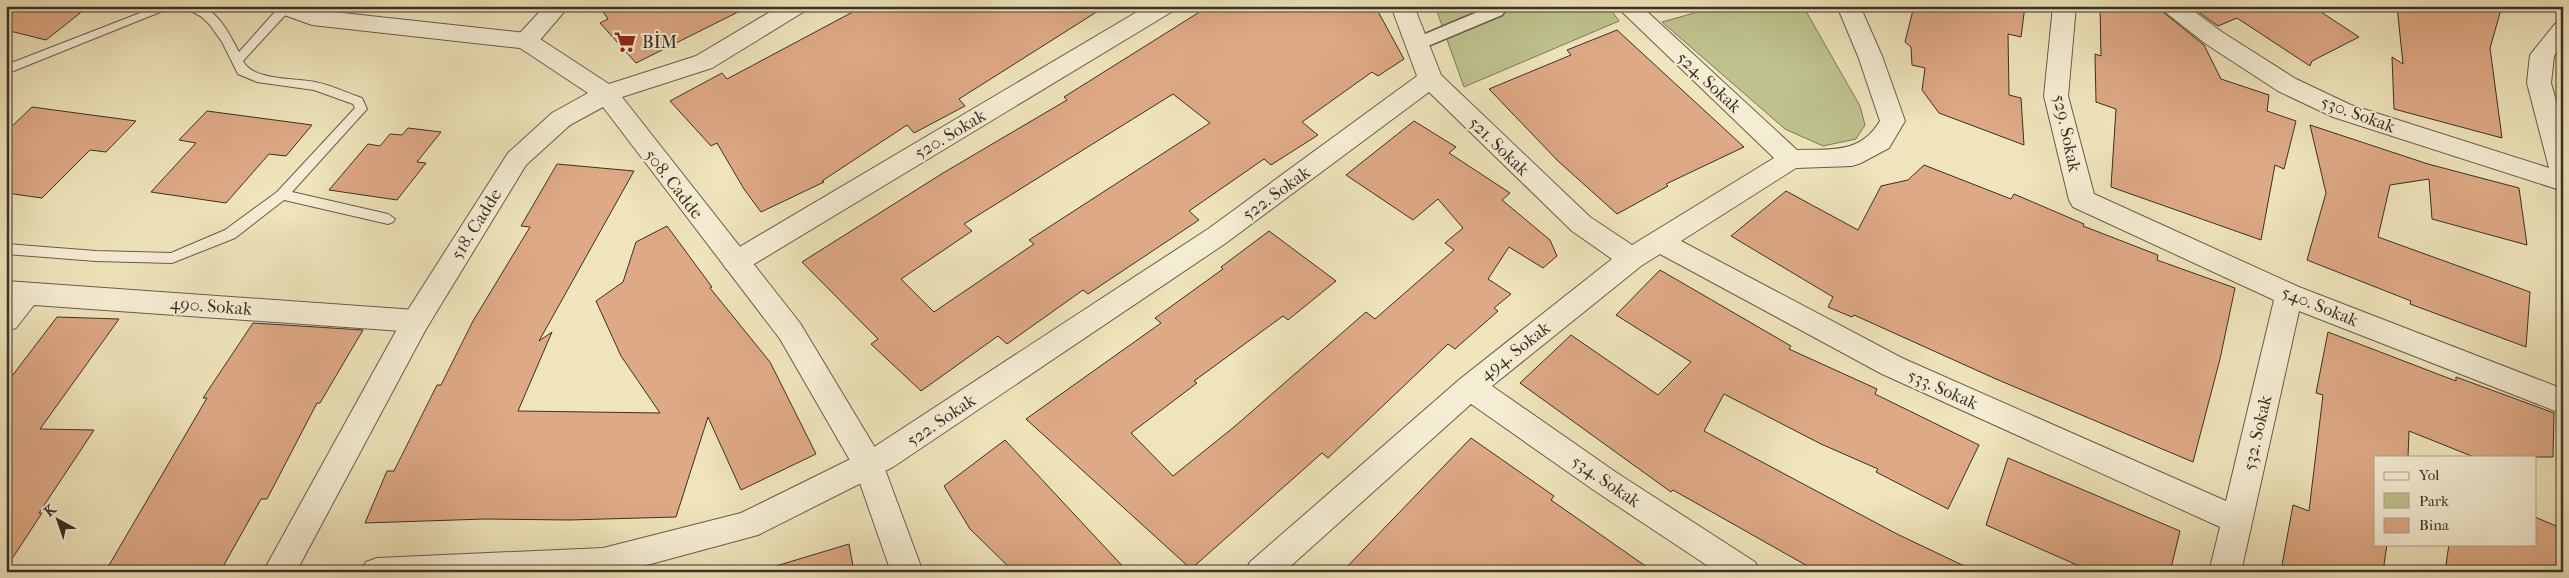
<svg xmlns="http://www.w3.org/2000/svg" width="2569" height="578" viewBox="0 0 2569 578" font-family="'IM FELL French Canon',serif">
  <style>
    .green { fill: #bec28d; stroke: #7c795a }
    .building { fill: #dea985; stroke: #3b3027; fill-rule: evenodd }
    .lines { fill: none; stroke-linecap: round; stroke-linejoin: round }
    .service-casing { stroke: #685d4c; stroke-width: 2 }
    .pedestrian-casing { stroke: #685d4c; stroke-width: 3 }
    .minor-casing { stroke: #685d4c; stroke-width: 2 }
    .tertiary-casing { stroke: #685d4c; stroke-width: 2 }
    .service { fill: #f5edd3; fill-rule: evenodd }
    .pedestrian { fill: #f5edd3; fill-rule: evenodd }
    .minor { fill: #f5edd3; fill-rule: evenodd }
    .tertiary { fill: #f5edd3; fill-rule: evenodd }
    .labels { text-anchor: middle; stroke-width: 4; stroke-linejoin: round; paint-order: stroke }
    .poi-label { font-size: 18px; fill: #3b3027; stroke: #f5edd3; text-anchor: start }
    .street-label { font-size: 18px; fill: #3b3027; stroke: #f5edd3 }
  </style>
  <rect width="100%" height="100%" fill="#efe4bb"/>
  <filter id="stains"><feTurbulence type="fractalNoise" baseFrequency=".004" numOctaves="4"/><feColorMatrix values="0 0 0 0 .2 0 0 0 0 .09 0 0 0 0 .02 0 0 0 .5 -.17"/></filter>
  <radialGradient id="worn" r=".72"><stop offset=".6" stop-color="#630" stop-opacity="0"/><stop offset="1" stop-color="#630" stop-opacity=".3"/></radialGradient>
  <path class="green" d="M1435,6H1608L1619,21L1464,87Z
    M1719,6H1803L1860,106L1865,125L1856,139L1823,146L1785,129L1662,22Z"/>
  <path class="building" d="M6,6H89L46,40L6,30Z
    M599,6H750L636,63L600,23L608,19Z
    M864,6H1106L959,99L965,106L914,133L907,125L822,181L824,182L761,212L744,189L717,143L711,146L670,101L722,73L727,79Z
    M1209,6H1375L1404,59L1378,76L1372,72L1302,122L1318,135L1271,165L1264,159L1189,211L1199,220L1088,294L1083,290L1007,344L998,336L921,391L871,344L878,339L802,262L943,173L1067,100L1064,97ZM1173,94L1210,123L1029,240L1034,244L934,312L901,279L972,231L964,224Z
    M1914,6H2025L2021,37L2008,34L2009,95L2021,98L2024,145L1939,113L1922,90L1925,68L1912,65L1911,47L1905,42Z
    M2100,6H2159L2163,12L2204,45L2221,79L2269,95L2267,111L2296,121L2284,169L2275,165L2261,240L2111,187L2116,109L2096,102L2095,54L2101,56Z
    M2190,6H2312L2359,37L2312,61L2310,66L2237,18L2218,26Z
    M2397,6H2502L2490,48L2502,138L2394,109L2392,57L2403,64Z
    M1617,30L1744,147L1666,184L1668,186L1617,214L1558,161L1489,89L1571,55L1567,50Z
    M32,107L136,121L106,152L90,150L42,198L6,193V132Z
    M207,111L312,125L286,156L269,154L226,203L151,192L196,143L179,140Z
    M1414,121L1456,147L1449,153L1510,193L1502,200L1550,240L1557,256L1543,268L1509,247L1488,279L1511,294L1494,308L1498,311L1455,349L1448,344L1328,458L1322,453L1191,569L1026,419L1161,323L1155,318L1223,269L1221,267L1269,231L1336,281L1288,320L1283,316L1194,381L1197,383L1131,433L1173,476L1234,427L1366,312L1375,319L1454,250L1445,243L1463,228L1438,199L1413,220L1346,175Z
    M2310,125L2428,164L2519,188L2527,245L2432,219L2429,179L2390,185L2378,237L2530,292L2526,347L2410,304L2411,301L2307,260L2326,193Z
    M408,128L441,132L417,162L426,163L397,200L329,190L368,144L380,146L390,134L402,135Z
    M557,164L634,171L539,341L552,332L518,411L660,413L621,356L596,301L623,282L636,242L667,226L712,287L710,288L770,362L816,454L741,490L708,417L676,517L569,520L485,519L365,523L387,471H394L437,385H441L473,321L530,227L521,226Z
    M1924,165L2011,199L2014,194L2084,224L2083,226L2158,255L2157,260L2235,288L2220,359L2193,462L1996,379L1854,315L1852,317L1828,307L1833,297L1731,236L1786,191L1858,230L1881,186L1908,180Z
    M1660,270L1791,346L1789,349L1877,389L1875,394L1979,445L1948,509L1876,472L1878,469L1821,444L1724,394L1704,431L1897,534L1977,572H1818L1673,490L1671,492L1520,383L1571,335L1658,395L1691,362L1616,315Z
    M57,317L119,319L40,429L94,430L39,513H42L6,568V384Z
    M253,323L363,330L320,403H317L267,499H261L220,572H105L207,398H203Z
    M2328,332L2456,381V377L2554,413L2553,457H2474L2409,431L2408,457H2375V544H2387L2383,572H2298L2282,565L2293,505L2309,511L2323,395L2316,393Z
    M1471,438L1554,496L1551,500L1654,572H1342Z
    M1005,440L1128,572H1014L970,529L944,486Z
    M2008,458L2180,531L2170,572H2093L1986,525Z
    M2535,517L2563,529V572H2445L2449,544H2535Z
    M849,544L854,572H777L776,566Z"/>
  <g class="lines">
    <g class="service-casing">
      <path id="service" d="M158,6H175L6,74V65Z
        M182,6C189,6 197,5 203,7C220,14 231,37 239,52L280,6H290L289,11L243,61C253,81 295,78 315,82C331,85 347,93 362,98L367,109L292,192L388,214L395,219L393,222L388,224L284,200L235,238L172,263L96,261L6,254V244L96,251L171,253L225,230L277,192L355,108L353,104L314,90L257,82L238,74L222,42L210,25L202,17Z"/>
    </g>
    <g class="pedestrian-casing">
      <path id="pedestrian" d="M1486,6H1504L1505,11L1502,15L1423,48H1411L1408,44L1411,40L1487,8Z"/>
    </g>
    <g class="minor-casing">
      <path id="minor" d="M545,6H569L534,47L526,49L518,47L514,41L518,35Z
        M1147,6H1176L1173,11L746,269L736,272L726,269L722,262L726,255Z
        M1391,6H1414L1441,75L1590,217L1632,245L1774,158L1616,6H1641L1797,150C1832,149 1860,154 1880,121L1858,56L1837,6H1860L1882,56L1905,121L1889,148L1861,163L1852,166L1796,168L1681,241L1902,358L2226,501L2274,300L2073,207L2069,200L2044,96L2053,6H2076L2068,96L2094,194L2299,287L2563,389V414L2299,311L2241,572H2209L2220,527L1882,374L1660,254L1641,266L1492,386L1617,473L1755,562L1760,572H1717L1595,491L1471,404L1284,572H1245L1250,562L1460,379L1612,259L1572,231L1429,92L1226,243L893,467L758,535L621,572H361L366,562L377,558L603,548L741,513L871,449L1208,229L1417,76Z
        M2161,6H2187L2222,32L2296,79L2351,105L2549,168L2527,83L2530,55L2555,24L2563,21V45L2554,56L2551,83L2563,125V191L2333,117L2278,91L2206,44L2164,11Z
        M6,281L416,310L426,313L430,321L426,329L416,332L34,305L16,328L6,331Z"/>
    </g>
    <g class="tertiary-casing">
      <path id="tertiary" d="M270,6H305L315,10L526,33L534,35L609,84L696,56L780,6H808L805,11L712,68L622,97L800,323L880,456L923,572H891L855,469L780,339L603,107L570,125L526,165L426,329L296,572H263L406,313L508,153L552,113L588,93L520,48L312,25L273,11Z"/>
    </g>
    <use href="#service" class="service"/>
    <use href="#pedestrian" class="pedestrian"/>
    <use href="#minor" class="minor"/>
    <use href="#tertiary" class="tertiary"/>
  </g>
  <defs>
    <g id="supermarket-bare" transform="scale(1.725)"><path d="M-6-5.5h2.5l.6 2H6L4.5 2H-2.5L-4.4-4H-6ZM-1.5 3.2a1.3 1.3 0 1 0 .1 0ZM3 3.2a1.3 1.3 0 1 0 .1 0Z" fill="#8f2418" stroke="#f5edd3" stroke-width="2.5" paint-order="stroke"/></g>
  </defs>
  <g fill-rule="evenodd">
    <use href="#supermarket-bare" x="625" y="42"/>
  </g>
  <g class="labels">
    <g class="poi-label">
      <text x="642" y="48">BİM</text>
    </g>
    <g class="street-label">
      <text transform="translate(1709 82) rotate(43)" y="6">524. Sokak</text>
      <text transform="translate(2358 114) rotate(20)" y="6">530. Sokak</text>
      <text transform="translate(2067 133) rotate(78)" y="6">529. Sokak</text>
      <text transform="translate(950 134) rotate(-31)" y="6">520. Sokak</text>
      <text transform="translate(1499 146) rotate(44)" y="6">521. Sokak</text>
      <text transform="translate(674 184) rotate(52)" y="6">508. Cadde</text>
      <text transform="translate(1276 193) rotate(-36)" y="6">522. Sokak</text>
      <text transform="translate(476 224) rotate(-58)" y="6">518. Cadde</text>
      <text transform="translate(211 306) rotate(4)" y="6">490. Sokak</text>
      <text transform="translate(2320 306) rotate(22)" y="6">540. Sokak</text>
      <text transform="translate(1515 351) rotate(-38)" y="6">494. Sokak</text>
      <text transform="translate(1943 389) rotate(24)" y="6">533. Sokak</text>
      <text transform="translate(941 420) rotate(-34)" y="6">522. Sokak</text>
      <text transform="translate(2257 433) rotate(-77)" y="6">532. Sokak</text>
      <text transform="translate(1606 481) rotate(34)" y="6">534. Sokak</text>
    </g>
  </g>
  <rect width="2569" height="578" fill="none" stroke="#efe4bb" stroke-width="25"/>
  <rect x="8" y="8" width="2554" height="563" fill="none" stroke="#3b3027" stroke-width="2.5"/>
  <rect x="12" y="12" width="2544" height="553" fill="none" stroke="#3b3027"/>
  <rect x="2374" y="456" width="162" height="90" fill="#f5edd3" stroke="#aba18e"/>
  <rect x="2384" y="472" width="25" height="8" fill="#f5edd3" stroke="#aba18e"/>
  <text x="2419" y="480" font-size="15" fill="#3b3027">Yol</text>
  <rect x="2384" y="493" width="25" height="15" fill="#bec28d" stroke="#aba18e"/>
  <text x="2419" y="506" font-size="15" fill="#3b3027">Park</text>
  <rect x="2384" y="518" width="25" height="15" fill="#dea985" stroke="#aba18e"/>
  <text x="2419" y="530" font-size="15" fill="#3b3027">Bina</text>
  <g transform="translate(58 520) rotate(320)" stroke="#f5edd3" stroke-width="4" paint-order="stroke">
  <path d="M0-4L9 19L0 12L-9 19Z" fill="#3b3027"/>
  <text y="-8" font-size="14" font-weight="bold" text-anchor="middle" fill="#3b3027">K</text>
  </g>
  <rect width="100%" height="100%" filter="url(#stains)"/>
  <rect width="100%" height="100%" fill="url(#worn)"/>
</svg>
